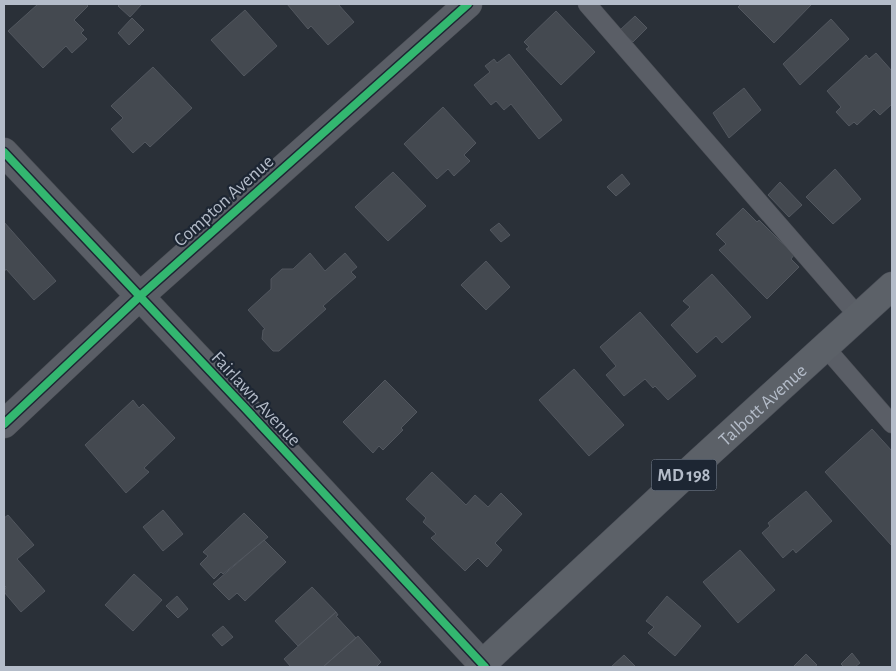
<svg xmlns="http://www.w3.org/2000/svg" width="896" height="671" viewBox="0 0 896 671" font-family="'Alegreya Sans',sans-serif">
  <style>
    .building { fill: #444950; stroke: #52575f }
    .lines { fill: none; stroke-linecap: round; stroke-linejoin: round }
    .lane-casing { stroke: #484c53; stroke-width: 19 }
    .street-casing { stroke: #484c53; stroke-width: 29 }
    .primary-casing { stroke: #484c55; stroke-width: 29 }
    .lane { stroke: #5a5e66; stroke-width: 18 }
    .street { stroke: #5a5e66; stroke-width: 28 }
    .primary { stroke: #5c6168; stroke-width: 28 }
    .cycleway-casing { stroke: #1d2633; stroke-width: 11 }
    .cycleway { stroke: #33b770; stroke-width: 8 }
    .labels { text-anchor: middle; stroke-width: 4.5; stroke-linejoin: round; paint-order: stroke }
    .shield { fill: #1d2633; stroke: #878f9c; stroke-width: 1 }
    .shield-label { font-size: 18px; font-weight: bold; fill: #b4bcc9 }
    .street-label { font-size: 19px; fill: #b4bcc9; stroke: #1d2633 }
  </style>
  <rect width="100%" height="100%" fill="#2a3038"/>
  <path class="building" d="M38,4H86L88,6L74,20L84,30L81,33L87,39L72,53L66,46L43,68L8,31Z
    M120,4H142L130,17L118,6Z
    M287,4H338L354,22L328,45L311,26L308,29Z
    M738,4H812L774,43L738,7L740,5Z
    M245,10L277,46L244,76L211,40Z
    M556,11L595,52L561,85L526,49L529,47L524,42Z
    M635,16L647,28L633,42L620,30Z
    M132,18L144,30L129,45L118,33Z
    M831,19L849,39L800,85L783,64Z
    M876,53L892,71V104L880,115L874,109L857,125L854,122L849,126L836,112L841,107L827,91L866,55L869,59Z
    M509,54L562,120L539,139L511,104L504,110L496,101L491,105L474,85L490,72L485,66L494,59L497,63Z
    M153,67L192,108L150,147L145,142L133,153L111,129L123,118L111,106Z
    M744,88L761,110L729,138L713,113Z
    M443,107L476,143L464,155L470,161L454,176L448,169L437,179L404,144Z
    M835,169L861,199L833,224L806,197Z
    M393,172L426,206L388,241L355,207Z
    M622,174L630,184L616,196L607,187Z
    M780,182L802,205L789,217L768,195Z
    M743,208L757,222L759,220L794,255L791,259L799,267L767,299L719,250L726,244L716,234Z
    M4,222L56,281L34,300L6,269L4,272Z
    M499,223L510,235L501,242L490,230Z
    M310,253L325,271L345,253L357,267L351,272L356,277L323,306L326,309L279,351H273L262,339L263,330L265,329L248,310L271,289V279L282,269H293Z
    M486,261L510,287L486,310L461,285Z
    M712,274L751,317L722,343L716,336L697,353L671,325L690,307L683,301Z
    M640,312L696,376L668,400L655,386L653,388L645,379L624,396L606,375L616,366L600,347Z
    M574,369L624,425L589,456L539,400Z
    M385,380L417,412L401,428L403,430L383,450L379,446L373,453L343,422Z
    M133,400L139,408L143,404L175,438L144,468L149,472L126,493L85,445Z
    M872,429L892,451V546L825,472Z
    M432,472L466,505L475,495L488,507L501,493L522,514L495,543L502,550L487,567L478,558L465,571L431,538L436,534L423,522L426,518L406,499Z
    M806,491L832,521L796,553L793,549L783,558L762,533L770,526L768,523Z
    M163,510L183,534L163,551L143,527Z
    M244,513L268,537L223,574L221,572L214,579L200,564L208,556L203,552Z
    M8,515L34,545L17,559L45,591L21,612L4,592L6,587L4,585V518Z
    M264,540L286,562L245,601L237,593L229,600L213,584Z
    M740,550L775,590L738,623L703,582Z
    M134,574L162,600L133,631L105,605Z
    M312,587L336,612L298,646L275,621Z
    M177,596L188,609L178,618L166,606Z
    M667,596L701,626L675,656L648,633L654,627L646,621Z
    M336,612L338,615L336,616L356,638L323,667H291L284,659Z
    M223,626L233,637L222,646L212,635Z
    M358,636L381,662L376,667H323Z
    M852,653L860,663L855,667H844L841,664Z
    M806,654L817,665L814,667H793Z
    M624,655L636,667H611Z"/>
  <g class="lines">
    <g class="lane-casing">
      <path id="lane" d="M587,4L859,317
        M825,347L892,424"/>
    </g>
    <g class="street-casing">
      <path id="street" d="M4,152L244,407L485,667
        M4,424L139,297L468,4"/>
    </g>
    <g class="primary-casing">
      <g id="primary">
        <path id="s1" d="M479,667L699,462L892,286"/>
      </g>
    </g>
    <use href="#lane" class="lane"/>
    <use href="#street" class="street"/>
    <use href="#primary" class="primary"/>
    <g class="cycleway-casing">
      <path id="cycleway" d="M4,152L244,407L485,667
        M4,424L139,297L468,4"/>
    </g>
    <use href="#cycleway" class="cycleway"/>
  </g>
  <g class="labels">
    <rect class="shield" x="651.5" y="459.5" width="65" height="31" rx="4"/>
    <g class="shield-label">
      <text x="684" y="481">MD 198</text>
    </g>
    <g class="street-label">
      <text transform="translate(223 200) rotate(-42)" y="7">Compton Avenue</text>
      <text transform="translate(257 398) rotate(47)" y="7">Fairlawn Avenue</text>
      <text dy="7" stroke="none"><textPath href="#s1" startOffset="386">Talbott Avenue</textPath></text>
    </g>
  </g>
  <rect width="896" height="671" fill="none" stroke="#b4bcc9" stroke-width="10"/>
</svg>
